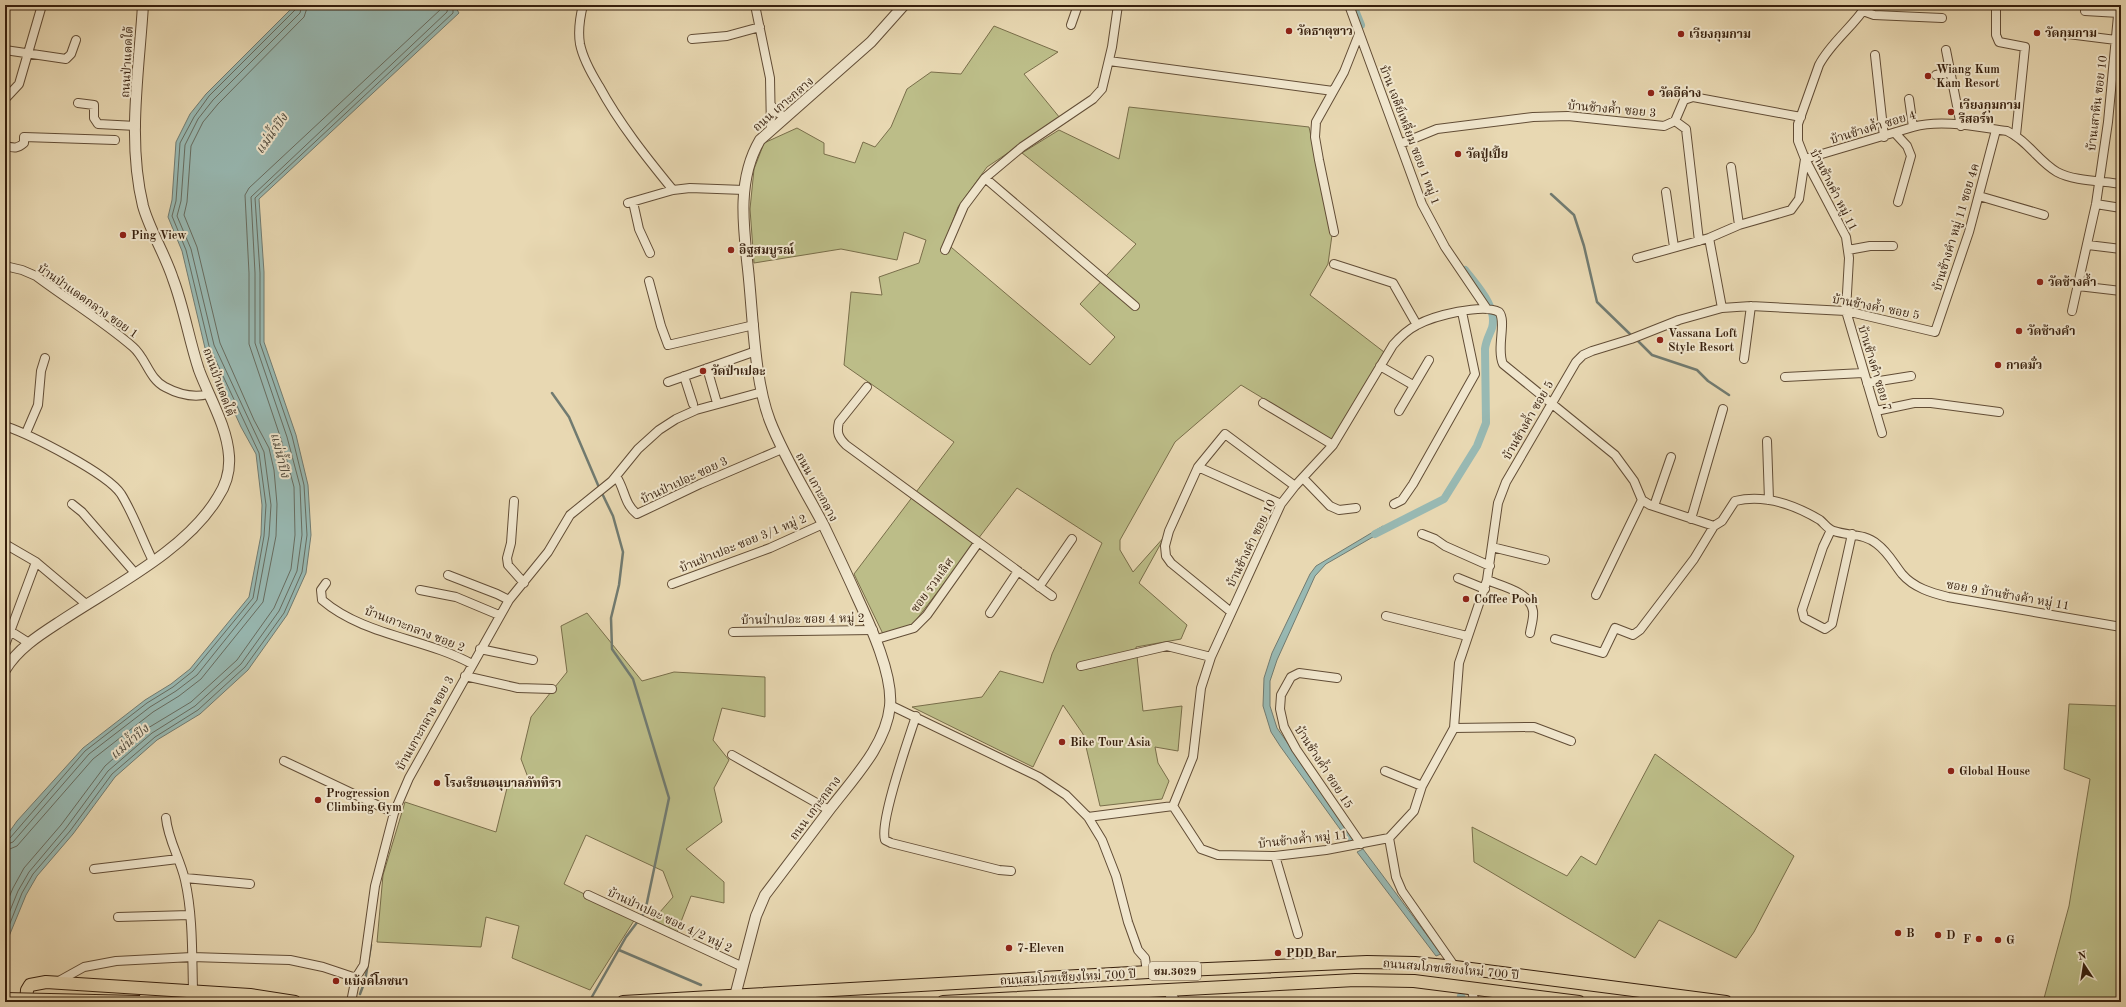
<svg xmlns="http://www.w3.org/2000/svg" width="2126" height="1007" viewBox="0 0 2126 1007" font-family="'Old Standard TT','Noto Serif Thai',serif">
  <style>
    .green { fill: #bcbd88; stroke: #796e4a }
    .water { fill: #98b9b3; stroke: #717b71 }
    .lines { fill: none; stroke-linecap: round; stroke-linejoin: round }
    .shore { stroke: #676c60; stroke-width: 1 }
    .stream { stroke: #717b71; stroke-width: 2.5 }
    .canal { stroke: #98b9b3; stroke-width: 8 }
    .minor-casing { stroke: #624d36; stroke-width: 10 }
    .tertiary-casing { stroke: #624d36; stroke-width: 12 }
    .primary-casing { stroke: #361f0d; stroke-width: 14 }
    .minor { stroke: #f0e6cd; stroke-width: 8 }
    .tertiary { stroke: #f0e6cd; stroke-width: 10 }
    .primary { stroke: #e8d8b2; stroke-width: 12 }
    .primary-bridge-casing { stroke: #361f0d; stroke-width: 14; stroke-linecap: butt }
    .primary-bridge { stroke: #e8d8b2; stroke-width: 12 }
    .poi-dot { fill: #8f2418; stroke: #f0e6cd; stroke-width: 1.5 }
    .labels { text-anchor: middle; stroke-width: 4; stroke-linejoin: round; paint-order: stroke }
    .shield { fill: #f0e6cd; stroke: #6e5b47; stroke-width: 1 }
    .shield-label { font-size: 11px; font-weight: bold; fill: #361f0d }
    .poi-label { font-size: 12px; font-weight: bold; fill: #361f0d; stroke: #f0e6cd; text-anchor: start }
    .street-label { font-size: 12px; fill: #361f0d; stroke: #f0e6cd }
    .water-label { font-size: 13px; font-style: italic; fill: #534d3f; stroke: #f0e6cd }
  </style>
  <rect width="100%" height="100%" fill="#e8d8b2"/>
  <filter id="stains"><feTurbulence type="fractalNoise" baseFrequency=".005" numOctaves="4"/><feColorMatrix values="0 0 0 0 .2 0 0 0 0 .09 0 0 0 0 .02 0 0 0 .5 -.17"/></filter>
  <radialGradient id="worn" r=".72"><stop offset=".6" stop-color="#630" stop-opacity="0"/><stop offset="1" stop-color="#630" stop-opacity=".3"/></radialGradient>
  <path class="green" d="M994,26L1058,52L1024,74L1060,118L987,167L958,207L945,242L1090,365L1115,337L1080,304L1136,244L1022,153L1059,130L1119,159L1129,107L1309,127L1332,235L1328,264L1310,295L1384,352L1332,440L1241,385L1175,442L1120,540V550L1133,572L1165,536L1139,583L1187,625L1181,639L1136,647L1143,711L1182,706L1178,751L1155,747L1158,763L1169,781L1162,799L1100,806L1083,734L1063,705L1033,767L912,707L982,697L1000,671L1043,683L1052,654L1102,543L1017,488L913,624L883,634L854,574L954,442L844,365L851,292L882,295L879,277L919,263L926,240L904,232L897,260L841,249L754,263L750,209L754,169L764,143L797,128L824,143V154L855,163L863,142L875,147L891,127L907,89L931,72L961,74Z
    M587,613L642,681L674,672L765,677V717L722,708L713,740L729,760L714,788L722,822L686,849L724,882V903L691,896L677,932L653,920L673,897L663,871L586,835L564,884L635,919L590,990L512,958L519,926L486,917L481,947L377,942L383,875L405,802L496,832L508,784L532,788L521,759L531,717L567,672L561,626Z
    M2069,704L2121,706V1002H2043L2069,906L2090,779L2064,769Z
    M1655,754L1794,856L1754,932L1736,958L1659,920L1635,958L1474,862L1472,827L1567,876L1581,856L1596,865Z"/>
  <path class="water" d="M295,5H459L456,8L459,13L259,199L264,272V342L296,435L308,485L311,535L306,573L287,615L248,670L200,714L157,740L115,777L73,834L37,876L26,895L5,946V838L17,821L83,748L145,700L171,684L190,669L249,597L261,535L262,505L256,454L241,427L205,348L182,251L168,217L172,200L176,142L190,114L206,94Z
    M1383,526L1385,530L1326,564L1315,576L1277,660L1270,681V706L1277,728L1357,841L1350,843L1280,746L1271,732L1263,706L1264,678L1272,653L1310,574L1316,566Z
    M1363,849L1441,954L1436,956L1357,852Z"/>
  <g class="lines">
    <path class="shore" d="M5,840L10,838L85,751L147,703L173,687L193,671L253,598L264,536L266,505L259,453L209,346L186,250L172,216L176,201L180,143L194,117L209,96L296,9L297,5
      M5,845L13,842L89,754L150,707L176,691L197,675L257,600L269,536L271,505L264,452L214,345L191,249L177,216L181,201L185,145L198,119L213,100L300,13L302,5
      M5,851L17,846L93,759L153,712L179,696L201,679L263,602L276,536L277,504L274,470L269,448L254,420L220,343L197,247L184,215L187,202L191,146L203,122L218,104L304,17L308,5
      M5,907L13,888L24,868L61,825L105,766L148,728L191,702L237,660L274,608L291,569L295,535L294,487L281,439L249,344V273L245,195L249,188L441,9L442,5
      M5,923L18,891L29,872L66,828L108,771L152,733L195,706L241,664L279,611L297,571L302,535L300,486L287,437L255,343V273L251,197L447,12L448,5
      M5,936L22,893L33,874L70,831L112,774L155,737L198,710L245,667L284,613L302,572L307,535L304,485L292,436L260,343V273L255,198L453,13V5"/>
    <path class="stream" d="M1551,194L1574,215L1584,246L1597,302L1632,336
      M1636,339L1652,355L1697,370L1708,381L1729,395
      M552,393L569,417L598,485L613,516L623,552L619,585L611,618L612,649L633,679L669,798L645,912L626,937L589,1002
      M619,950L701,985
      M360,994L365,981L371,945"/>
    <path class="canal" d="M1353,5L1361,25
      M1375,534L1444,499L1477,446L1486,423L1485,349C1486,340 1489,336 1492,328C1498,307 1477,286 1465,270
      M1461,996L1464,1002"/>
    <g class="minor-casing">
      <path id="minor" d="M583,5C580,17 578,32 580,44C583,59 591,73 599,86C619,123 646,157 673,190
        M755,5L770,78L771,130
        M1349,5L1422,204L1445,247L1487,309
        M1867,5C1853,27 1831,42 1819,65L1798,124V141L1805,159L1846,237L1849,258L1846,311L1882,433
        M1996,5V35L1999,42L2025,47L2016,135
        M1863,11L1874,15L1942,18
        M2085,11L2119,13
        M1071,25L1078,5
        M2068,34L2116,40
        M692,39L727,36L760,27
        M5,50L66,59L71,54L76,40
        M1946,50L1961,126
        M1875,55L1884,137
        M1109,61L1333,91
        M1936,75L1950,72
        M5,99L19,84L42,5
        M1909,99L1913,127
        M78,103L94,105V118L98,124L136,126
        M771,105L778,113L786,117
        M1675,121L1686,129L1699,241
        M1895,133L1907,146L1911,156L1898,202
        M1400,144L1437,129L1533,117L1568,116L1664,126L1675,121L1684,100L1693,97L1801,117
        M5,146C14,148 17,149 24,143V137L115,140
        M1805,159L1913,127C1942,119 1977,127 2007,131C2027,140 2038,161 2057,172C2073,181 2103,181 2121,184
        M1731,167L1739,225
        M985,178L1135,306
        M1666,192L1674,247
        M1979,196L2044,215
        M633,202L639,229L650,253
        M628,203L673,190L690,188L744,190
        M2096,204L2121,208
        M1334,232L1319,160L1315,137L1316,122L1344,72L1359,34
        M1709,238L1722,308
        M2088,245L2121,249
        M945,250L964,206L985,178L1022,147L1093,99L1102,89L1112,47L1118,5
        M1848,250L1870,246H1893
        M1637,258L1709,238L1739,225L1791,210L1799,199L1805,159
        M1334,264L1393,283L1417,325
        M5,266L22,270L36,276C68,300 103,321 133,347C146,358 149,379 165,387C178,394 194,398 209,394
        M649,281L661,326L668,345L754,325
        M2078,286L2121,291
        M2072,311L2096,204L2108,122L2119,5
        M1744,359L1751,306
        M1380,366L1413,385
        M707,368L717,403
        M684,376L693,404
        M1785,377L1863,373
        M668,382L756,351
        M1867,383L1911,376
        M867,387L839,422C836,433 839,438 846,445L1052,596
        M1263,403L1333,445
        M1399,411L1429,360
        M1876,411L1914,403H1931L1999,412
        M5,426C31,435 107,473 121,494C134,515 142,539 153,561
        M26,433L38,405L41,371L45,358
        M1767,441L1769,500
        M1198,467L1281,504
        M616,476C625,489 624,504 637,514L700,484L782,449
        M1303,478L1330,506L1339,510L1356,508
        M514,501L511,543L507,558L508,565L524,583
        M72,504L82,512L135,573
        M1394,504L1402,500L1413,484L1475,374L1462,312
        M1654,506L1671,457
        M1691,519L1723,409
        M1831,530L1823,547L1802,610L1804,618L1825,629L1832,624L1852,534
        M1422,534L1435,539L1445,546L1490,566
        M5,544L36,562L86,604
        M1492,547L1545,560
        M448,575L497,594L509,600
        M1458,578L1485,589
        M1487,580C1502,586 1530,592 1533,611C1534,618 1531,626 1530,633
        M326,583L321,590L322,600C364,636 425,638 472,664
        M672,584L770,548L823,524
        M1039,587L1072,539
        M420,590L456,597L499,615
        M1596,595L1642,500
        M1231,612L1171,563L1166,556L1165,546L1169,531L1198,467L1225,434L1295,486
        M990,613L1018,571
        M1386,616L1467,636
        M10,631L29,643
        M733,632L873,630
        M877,639L914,628L927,615L978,543
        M1555,639L1603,653L1615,628L1633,635L1640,630L1694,559L1714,526
        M5,645L36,562
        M480,649L533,660
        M1081,666L1167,646L1211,657
        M465,676L518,688L552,689
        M1337,678L1299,673L1291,677L1281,695L1280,709L1284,727L1296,749L1361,844
        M890,705L1039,777L1066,795L1088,817L1102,840L1116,876L1128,922L1138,950L1145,958L1147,972
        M916,716C909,738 879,822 885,840L891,843L999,870L1011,871
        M1454,728L1534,727L1571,741
        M732,755L829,810
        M284,761L394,813
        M1385,771L1422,786
        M1173,806L1193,757L1201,688L1211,657L1281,504L1295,486L1333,445L1393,345C1400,337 1407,330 1417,325C1433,316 1483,303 1499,312C1507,321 1496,348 1503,364L1615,455L1634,481L1642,500L1650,505L1714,526L1722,521L1735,501C1764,494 1795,505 1820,520C1825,524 1827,529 1834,531C1848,536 1864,533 1877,544C1888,552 1894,564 1902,574C1914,588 1932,593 1948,597L2121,627
        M1173,806L1201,849L1218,855L1275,856L1326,850L1389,838
        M1088,817L1173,806
        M166,818C168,840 180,858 185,880C193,915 192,954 193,990
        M1389,838L1414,811L1422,786L1454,728L1459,663L1487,580L1498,503L1506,482L1576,362L1583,355L1592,351L1631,339L1679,320L1722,308L1751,306L1846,311L1935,332L1969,232L1996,130
        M1389,838L1396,877L1402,891L1455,967
        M1275,856L1298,934
        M94,869L178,859
        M185,878L250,884
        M588,895L743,967
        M118,917L190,915
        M57,982L84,967L116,961L192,957L290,960L323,967L353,977L357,976L364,965L375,886L394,813L409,778L509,600L548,552L570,515L612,481L638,449L659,430L676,419L696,410L762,392
        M1471,988L1475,1002
        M351,1002L356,977"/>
    </g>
    <g class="tertiary-casing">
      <path id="tertiary" d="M5,670C18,648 41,634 61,621C112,587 187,550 218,497C226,485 230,470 229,456C227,426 209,397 199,370C189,340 184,308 173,279C165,254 150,231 143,206C127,141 139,71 143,5
        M1168,990L1175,1002
        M735,996L756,916L765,895C787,866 809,837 830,809C853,779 886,745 890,706C893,675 871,627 858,599C847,574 835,549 823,524C805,490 784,457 770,421C754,380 753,314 748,269C743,225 737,179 760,140L871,42L904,5"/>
    </g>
    <g class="primary-casing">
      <path id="primary" d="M26,1002L27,990L30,985L46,982L250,995L295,1002
        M623,1002L1184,970L1367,962L1415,963L1455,967L1726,1002
        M943,1002L1355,980L1414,981L1579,1002"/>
    </g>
    <use href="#minor" class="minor"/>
    <use href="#tertiary" class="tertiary"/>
    <use href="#primary" class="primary"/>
    <g class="primary-bridge-casing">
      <path id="primary-bridge" d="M5,999L140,1002"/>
    </g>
    <use href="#primary-bridge" class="primary-bridge"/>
  </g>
  <g class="poi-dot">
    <circle cx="1289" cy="31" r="4"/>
    <circle cx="2037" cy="33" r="4"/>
    <circle cx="1681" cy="34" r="4"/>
    <circle cx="1928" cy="76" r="4"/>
    <circle cx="1651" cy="93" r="4"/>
    <circle cx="1951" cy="112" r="4"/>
    <circle cx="1458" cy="154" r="4"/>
    <circle cx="123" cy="235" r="4"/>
    <circle cx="731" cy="250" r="4"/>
    <circle cx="2040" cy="282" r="4"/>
    <circle cx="2019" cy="331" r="4"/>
    <circle cx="1660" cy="340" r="4"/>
    <circle cx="1998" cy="365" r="4"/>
    <circle cx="703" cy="371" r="4"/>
    <circle cx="1466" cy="599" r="4"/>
    <circle cx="1062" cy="742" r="4"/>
    <circle cx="1951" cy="771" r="4"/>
    <circle cx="437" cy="783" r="4"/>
    <circle cx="318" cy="800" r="4"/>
    <circle cx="1898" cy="933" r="4"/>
    <circle cx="1938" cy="935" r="4"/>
    <circle cx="1979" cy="939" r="4"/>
    <circle cx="1998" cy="940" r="4"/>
    <circle cx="1009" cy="948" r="4"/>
    <circle cx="1278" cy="953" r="4"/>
    <circle cx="336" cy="981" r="4"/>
  </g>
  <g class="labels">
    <rect class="shield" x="1149" y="962" width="52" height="18" rx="3"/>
    <g class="shield-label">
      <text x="1175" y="975">ชม.3029</text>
    </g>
    <g class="poi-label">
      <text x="1297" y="35">วัดธาตุขาว</text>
      <text x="2045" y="37">วัดกุมกาม</text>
      <text x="1689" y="38">เวียงกุมกาม</text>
      <text x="1936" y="73">Wiang Kum<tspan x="1936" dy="14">Kam Resort</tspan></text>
      <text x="1659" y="97">วัดอีค่าง</text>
      <text x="1959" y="109">เวียงกุมกาม<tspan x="1959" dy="14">รีสอร์ท</tspan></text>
      <text x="1466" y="158">วัดปู่เปี้ย</text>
      <text x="131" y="239">Ping View</text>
      <text x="739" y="254">อิฐสมบูรณ์</text>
      <text x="2048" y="286">วัดช้างค้ำ</text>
      <text x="2027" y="335">วัดช้างคำ</text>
      <text x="1668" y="337">Vassana Loft<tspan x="1668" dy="14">Style Resort</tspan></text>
      <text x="2006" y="369">กาดมั่ว</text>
      <text x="711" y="375">วัดป่าเปอะ</text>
      <text x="1474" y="603">Coffee Pooh</text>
      <text x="1070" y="746">Bike Tour Asia</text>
      <text x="1959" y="775">Global House</text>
      <text x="445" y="787">โรงเรียนอนุบาลภัททิรา</text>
      <text x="326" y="797">Progression<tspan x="326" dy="14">Climbing Gym</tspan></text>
      <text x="1906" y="937">B</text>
      <text x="1946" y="939">D</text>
      <text x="1971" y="943" text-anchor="end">F</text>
      <text x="2006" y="944">G</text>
      <text x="1017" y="952">7-Eleven</text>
      <text x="1286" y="957">PDD Bar</text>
      <text x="344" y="985">แบ้งค์โภชนา</text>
    </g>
    <g class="street-label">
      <text transform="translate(127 62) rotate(-87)" y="4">ถนนป่าแดดใต้</text>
      <text transform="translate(2097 103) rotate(-83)" y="4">บ้านเสาหิน ซอย 10</text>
      <text transform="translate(783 104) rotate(-41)" y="4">ถนน เกาะกลาง</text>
      <text transform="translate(1612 109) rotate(5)" y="4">บ้านช้างค้ำ ซอย 3</text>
      <text transform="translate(1873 127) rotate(-17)" y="4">บ้านช้างค้ำ ซอย 4</text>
      <text transform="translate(1410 135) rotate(69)" y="4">บ้าน เจดีย์เหลี่ยม ซอย 1 หมู่ 1</text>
      <text transform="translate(1834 190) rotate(63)" y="4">บ้านช้างคำ หมู่ 11</text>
      <text transform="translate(1956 227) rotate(-73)" y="4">บ้านช้างคำ หมู่ 11 ซอย 4ค</text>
      <text transform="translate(88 301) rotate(35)" y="4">บ้านป่าแดดกลาง ซอย 1</text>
      <text transform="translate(1876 307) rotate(11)" y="4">บ้านช้างค้ำ ซอย 5</text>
      <text transform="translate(1875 368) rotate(73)" y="4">บ้านช้างคำ ซอย 7</text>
      <text transform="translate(219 382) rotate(70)" y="4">ถนนป่าแดดใต้</text>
      <text transform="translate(1528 420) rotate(-60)" y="4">บ้านช้างค้ำ ซอย 5</text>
      <text transform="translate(684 480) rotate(-25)" y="4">บ้านป่าเปอะ ซอย 3</text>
      <text transform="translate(817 487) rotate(62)" y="4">ถนน เกาะกลาง</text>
      <text transform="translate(743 543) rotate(-22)" y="4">บ้านป่าเปอะ ซอย 3/1 หมู่ 2</text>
      <text transform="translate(1251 543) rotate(-64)" y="4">บ้านช้างคำ ซอย 10</text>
      <text transform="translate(932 585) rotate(-54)" y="4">ซอย รวมเลิศ</text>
      <text transform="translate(2008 595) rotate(10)" y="4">ซอย 9 บ้านช้างค้า หมู่ 11</text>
      <text transform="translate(803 619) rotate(-1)" y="4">บ้านป่าเปอะ ซอย 4 หมู่ 2</text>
      <text transform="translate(415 629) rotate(21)" y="4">บ้านเกาะกลาง ซอย 2</text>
      <text transform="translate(425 723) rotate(-61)" y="4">บ้านเกาะกลาง ซอย 3</text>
      <text transform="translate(1324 767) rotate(57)" y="4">บ้านช้างค้ำ ซอย 15</text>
      <text transform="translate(815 808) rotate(-53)" y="4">ถนน เกาะกลาง</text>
      <text transform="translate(1303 839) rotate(-6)" y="4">บ้านช้างค้ำ หมู่ 11</text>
      <text transform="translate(670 920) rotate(25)" y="4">บ้านป่าเปอะ ซอย 4/2 หมู่ 2</text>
      <text transform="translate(1451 969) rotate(5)" y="4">ถนนสมโภชเชียงใหม่ 700 ปี</text>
      <text transform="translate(1068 977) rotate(-3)" y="4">ถนนสมโภชเชียงใหม่ 700 ปี</text>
    </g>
    <g class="water-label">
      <text transform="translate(271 133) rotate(-55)" y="5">แม่น้ำปิง</text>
      <text transform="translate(281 455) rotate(76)" y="5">แม่น้ำปิง</text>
      <text transform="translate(129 741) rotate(-41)" y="5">แม่น้ำปิง</text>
    </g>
  </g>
  <rect width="2126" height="1007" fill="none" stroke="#e8d8b2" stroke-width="20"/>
  <rect x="6" y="6" width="2114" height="995" fill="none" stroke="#361f0d" stroke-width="2"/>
  <rect x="10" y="10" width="2106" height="987" fill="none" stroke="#361f0d"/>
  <g transform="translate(2084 965) rotate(348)" stroke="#f0e6cd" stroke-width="3" paint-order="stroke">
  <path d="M0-3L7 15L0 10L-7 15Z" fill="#361f0d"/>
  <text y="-6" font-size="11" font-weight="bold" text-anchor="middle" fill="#361f0d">N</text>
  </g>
  <rect width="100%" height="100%" filter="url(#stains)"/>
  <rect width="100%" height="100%" fill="url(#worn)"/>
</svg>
